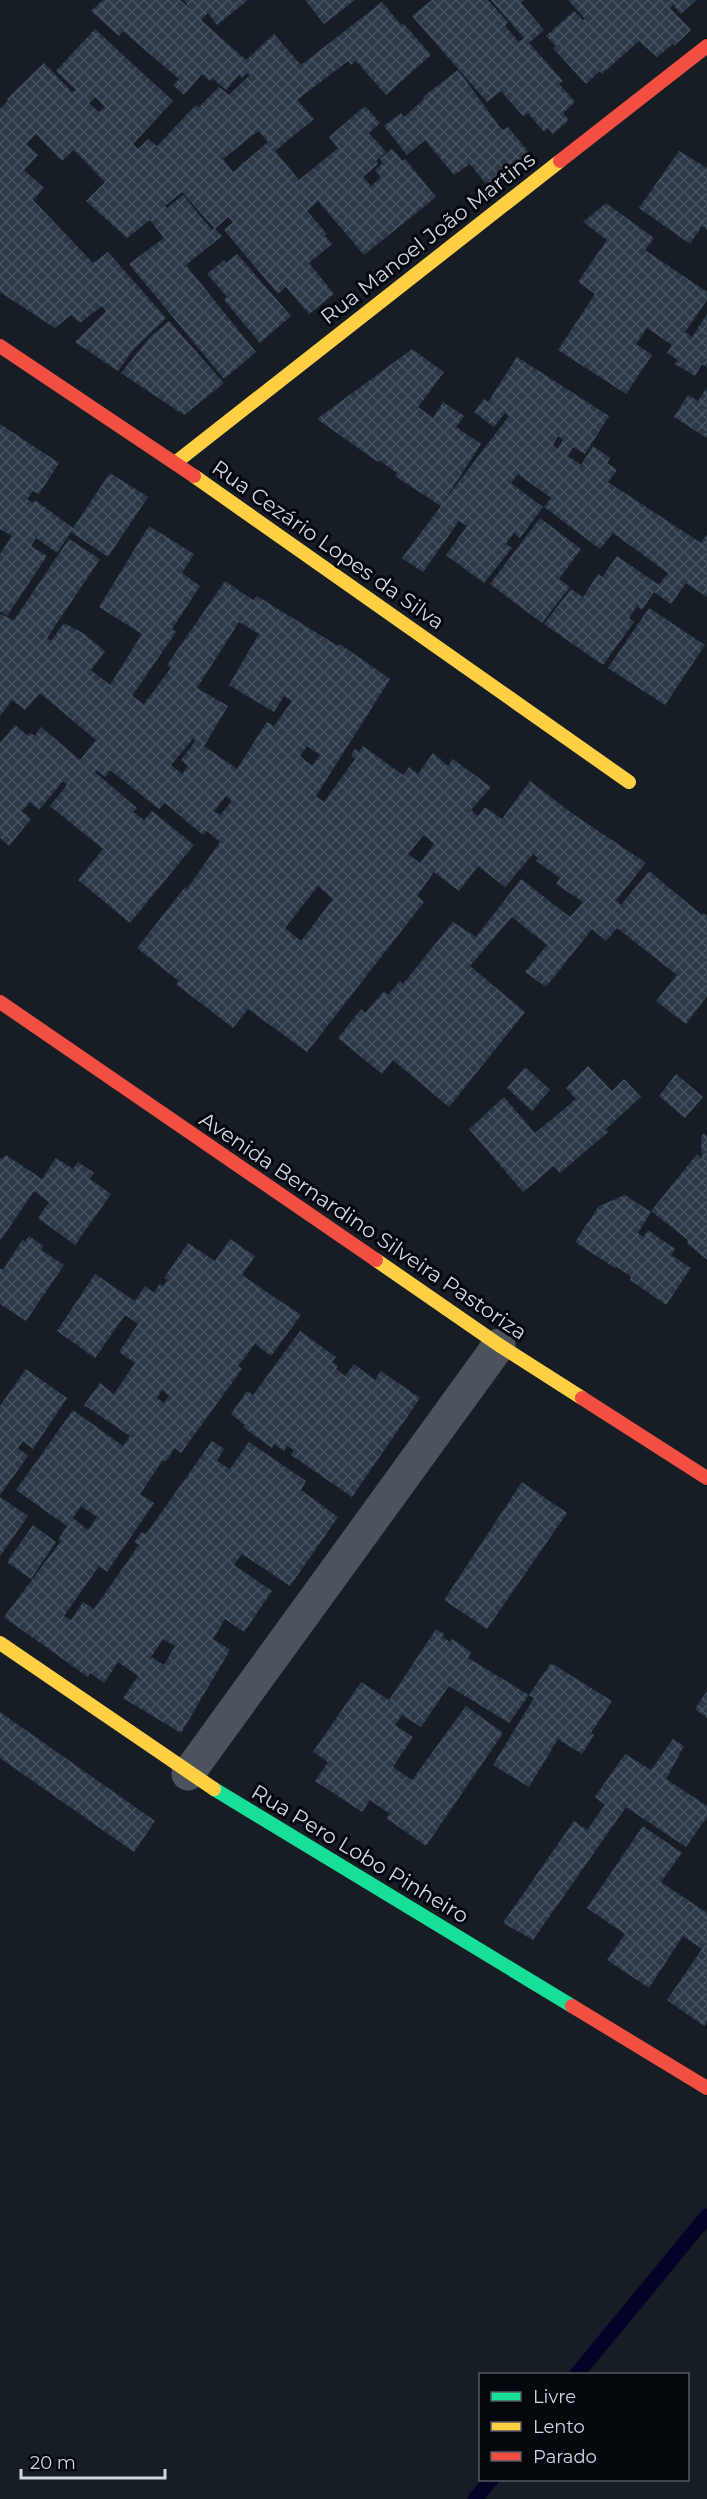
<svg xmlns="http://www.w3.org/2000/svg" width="707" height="2499" viewBox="0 0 707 2499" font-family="Montserrat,sans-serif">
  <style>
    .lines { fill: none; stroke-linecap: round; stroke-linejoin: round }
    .stream { stroke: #020326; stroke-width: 15 }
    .building { fill: url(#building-cross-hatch); fill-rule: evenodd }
    .street { stroke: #4d535c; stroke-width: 33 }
    .fast { stroke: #16e098; stroke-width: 14 }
    .slow { stroke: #ffcf43; stroke-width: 14 }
    .jam { stroke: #f24e42; stroke-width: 14 }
    .labels { text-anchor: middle; stroke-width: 6; stroke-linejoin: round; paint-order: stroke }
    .street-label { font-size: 21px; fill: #d0d7e0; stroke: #04070c }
  </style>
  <defs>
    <pattern id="building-cross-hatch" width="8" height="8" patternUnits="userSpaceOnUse" patternTransform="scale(1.5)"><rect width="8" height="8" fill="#2b3847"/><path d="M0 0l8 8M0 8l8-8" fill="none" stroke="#495461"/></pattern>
  </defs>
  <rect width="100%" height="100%" fill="#171d24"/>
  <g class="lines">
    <path class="stream" d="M577,2374L707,2216
      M475,2499L491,2480"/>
  </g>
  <path class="building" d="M103,0H180L190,9L184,0H248L217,25L208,13L201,20L246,60L274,34L301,65L382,2L401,25L403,23L431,55L386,95L356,61L351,65L348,61L297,100L314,119L275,151L299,180L338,148L329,137L365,106L380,123L369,133L386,152L376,161L378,164L363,177L371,186L381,177L375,170L383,163L380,159L392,149L403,161L405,159L436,197L364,255L318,201L307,211L327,234L325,236L332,244L309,263L334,294L309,314L286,287L278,294L224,230L233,222L228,217L215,229L182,192L165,206L167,208L183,195L212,230L214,228L222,236L186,265L256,352L224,379L129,264L164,238L150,220L127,238L86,201L105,182L74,150L62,161L36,134L26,144L38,155L24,170L44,188L33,200L93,263L108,252L166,318L132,351L118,371L75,342L106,311L102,306L80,323L71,315L55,328L0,292V109L8,101L7,99L44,63L72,92L76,90L56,71L95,29L173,101L133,144L138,149L148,139L157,146L196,105L199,107L219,87L229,95L250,75L247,73L242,78L239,75L226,90L212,78L210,81L202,74L184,95L173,85L179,79L123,31L119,36L91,11ZM95,97L105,107L99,112L89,103ZM258,131L268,142L233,172L223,159Z
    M305,0H355L324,24Z
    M432,0H488L508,22L505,26L519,42L524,38L491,0H524L521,3L544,30L529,43L563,81L559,84L575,102L563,113L569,120L553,134L548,128L544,132L528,113L523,116L501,91L487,102L412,16Z
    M568,0H696L681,14L673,5L670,8L691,30L674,46L673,44L657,57L639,41L602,74L600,71L586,84L553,48L556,46L546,36L574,11L583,20L585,19Z
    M458,70L502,130L508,127L530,154L487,185L470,164L454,175L425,140L407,155L384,126L401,113L404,117L424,99L423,97Z
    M679,151L707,168V230L702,226L690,244L639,208Z
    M606,203L654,238L645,250L707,292V300L685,332L692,337L707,314V368L702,364L695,376L675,364L678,360L667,353L672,345L647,328L636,344L652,355L626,394L558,350L595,294L578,282L607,240L583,222Z
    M237,254L291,316L260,343L224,300L227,297L207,274L224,260L226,263Z
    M169,321L224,383L184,415L121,373L150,337Z
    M412,349L444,372L418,407L433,418L443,402L464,416L456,427L481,444L444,501L509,416L505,413L494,427L474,412L484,399L488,402L517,357L609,416L585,454L573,447L568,456L581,465L593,446L610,458L607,463L617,470L608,482L701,543L707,534V597L686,583L671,604L654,592L642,610L637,606L629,618L634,622L603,665L544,624L571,589L583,597L598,574L602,577L617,556L659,585L668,573L613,533L600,549L544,507L551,498L518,474L511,483L543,507L520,538L514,533L506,544L512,548L484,583L446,555L467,526L459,521L423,572L402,558L441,506L395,476L397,473L379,460L378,462L317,419ZM558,436L563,440L557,449L553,445Z
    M707,387V438L674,417L688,395L698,401Z
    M0,424L59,463L39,494L33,491L27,499L33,503L35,500L73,528L110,473L148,497L108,557L71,532L57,553L36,538L31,546L47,556L7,616L0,611V554L12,536L0,529Z
    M540,518L581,549L559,579L570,587L542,623L490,584Z
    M149,526L194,554L182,573L200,586L172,629L176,632L132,696L144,704L171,668L167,665L225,581L253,600L257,596L338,646L340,644L390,679L316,796L324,802L355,759L351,755L355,749L359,752L363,746L403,775L409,767L418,774L433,753L448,766L453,759L491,787L471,810L478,816L485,807L502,819L530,781L573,814L646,863L616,900L621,905L649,871L702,915L703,913L707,916V996L686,1024L656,1001L677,975L617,928L606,941L592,929L546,987L525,972L547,945L512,917L470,966L525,1012L449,1107L393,1060L382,1074L338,1038L361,1009L365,1013L384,991L388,995L400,981L403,984L453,922L476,937L521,879L570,917L583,902L556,884L560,878L536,861L538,858L533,854L505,887L478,866L459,891L434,872L417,896L424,902L307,1052L248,1009L233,1028L176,984L179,981L137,948L185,887L187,889L220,842L207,831L203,835L165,803L159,809L110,770L105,777L97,770L95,772L137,808L133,812L144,820L152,811L194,845L130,923L78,880L103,849L50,806L67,785L63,781L39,810L30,802L22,811L31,819L9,846L0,838V743L15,725L28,736L30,733L35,736L41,727L80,760L96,740L40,693L25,710L12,700L0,716V614L14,620L69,539L100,559L47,638L51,641L64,623L83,633L105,651L91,670L110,685L142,634L99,607ZM239,622L259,634L229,685L274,712L284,696L292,701L274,726L267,722L237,769L204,746L228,706L197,688ZM193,739L196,740L181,760L188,766L182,774L171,765ZM307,746L320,755L312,766L300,756ZM226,796L232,801L220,815L214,811ZM424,835L434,844L420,863L408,854ZM318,886L333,899L301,941L285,928Z
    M649,608L705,645L665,705L608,668Z
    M588,1066L612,1091L624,1079L641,1097L606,1129L608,1132L560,1173L554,1166L523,1192L469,1129L504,1097L535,1133L576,1099L566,1088Z
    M525,1067L550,1090L532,1111L507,1088Z
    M676,1074L703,1097L685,1118L659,1096Z
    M704,1133L707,1136V1260L687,1243L688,1240L651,1211L697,1154L702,1159L701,1137Z
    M6,1155L42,1179L56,1158L73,1169L78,1162L94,1173L90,1179L111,1194L75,1245L38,1218L49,1202L34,1191L0,1241V1158L2,1159Z
    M625,1195L651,1212L638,1233L643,1237L648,1230L675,1249L671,1255L691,1268L666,1305L630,1280L631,1277L616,1266L615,1268L575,1242L599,1206Z
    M29,1236L43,1246L41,1250L64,1265L26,1321L0,1304V1268L3,1270L23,1239L25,1242Z
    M230,1239L255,1256L242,1275L301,1315L271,1356L255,1344L238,1366L242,1369L181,1453L175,1448L166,1461L163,1460L140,1494L154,1503L107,1572L99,1566L64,1616L71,1620L83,1602L94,1609L139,1545L134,1542L142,1532L146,1534L212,1441L224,1449L217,1461L230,1469L249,1442L306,1481L301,1490L338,1517L290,1586L242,1554L234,1565L272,1591L244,1632L225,1619L213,1639L230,1650L181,1733L123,1698L138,1676L118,1662L104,1683L90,1673L88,1677L4,1617L61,1541L58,1540L67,1526L16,1490L73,1410L123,1446L130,1436L84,1405L100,1383L114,1394L135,1363L119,1352L138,1324L125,1315L95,1358L57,1331L95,1274L135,1301L145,1286L154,1293L159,1284L163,1286L168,1280L164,1278L188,1243L215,1261ZM162,1390L169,1396L164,1403L157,1398ZM81,1506L97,1517L88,1530L73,1518ZM163,1639L175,1646L164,1665L151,1657Z
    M300,1331L336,1357L332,1362L338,1366L336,1369L345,1376L354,1364L375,1380L381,1371L420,1398L352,1497L291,1455L294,1450L287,1446L284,1451L274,1444L272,1448L243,1427L245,1425L231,1414L247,1391L253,1395Z
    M26,1369L67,1398L33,1449L23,1441L18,1448L28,1456L0,1495V1406Z
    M522,1482L567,1513L487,1629L444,1600Z
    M0,1497L28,1516L0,1556Z
    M33,1525L56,1542L31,1579L7,1562Z
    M436,1629L444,1634L443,1637L450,1642L452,1639L471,1652L468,1658L529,1695L509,1723L449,1686L421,1727L402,1715L395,1725L413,1737L393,1767L412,1780L466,1706L503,1733L426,1846L386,1818L390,1814L370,1800L362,1812L315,1781L328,1762L313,1752L361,1682L389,1700Z
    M551,1663L612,1701L591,1733L594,1735L582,1754L558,1739L529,1787L493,1765L534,1698L529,1695Z
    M707,1691V1718L695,1709Z
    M0,1712L155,1821L134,1852L0,1758Z
    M673,1739L684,1746L666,1779L707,1806V1817L686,1847L626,1807L533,1940L503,1923L574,1821L587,1830L605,1805L595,1797L625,1754L651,1770Z
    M643,1826L682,1853L661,1882L707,1913V2022L704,2026L667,2000L702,1949L683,1936L649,1988L607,1960L625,1934L587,1908Z"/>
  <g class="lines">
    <path class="street" d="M188,1774L499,1345"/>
    <path class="fast" d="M214,1789L572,2006"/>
    <path class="slow" d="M175,463L560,161
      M194,476L629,782
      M376,1260L499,1345L582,1398
      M0,1643L214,1789"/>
    <path class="jam" d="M560,161L707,46
      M0,346L194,476
      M0,1002L376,1260
      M582,1398L707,1478
      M572,2006L707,2088"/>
  </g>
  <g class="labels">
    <g class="street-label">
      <text transform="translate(428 238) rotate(-38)" y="7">Rua Manoel João Martins</text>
      <text transform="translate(328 545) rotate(35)" y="7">Rua Cezário Lopes da Silva</text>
      <text transform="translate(363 1226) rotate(34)" y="7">Avenida Bernardino Silveira Pastoriza</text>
      <text transform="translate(360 1854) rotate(31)" y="7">Rua Pero Lobo Pinheiro</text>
    </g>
  </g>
  <rect x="479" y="2373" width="210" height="108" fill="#04070c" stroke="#565a61" stroke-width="1.5"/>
  <rect x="491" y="2392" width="30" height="9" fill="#16e098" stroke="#565a61" stroke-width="1.5"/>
  <text x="533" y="2403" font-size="18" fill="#d0d7e0">Livre</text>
  <rect x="491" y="2422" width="30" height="9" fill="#ffcf43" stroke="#565a61" stroke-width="1.5"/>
  <text x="533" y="2433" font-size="18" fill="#d0d7e0">Lento</text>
  <rect x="491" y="2452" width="30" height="9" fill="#f24e42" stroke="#565a61" stroke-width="1.5"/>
  <text x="533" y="2463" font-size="18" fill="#d0d7e0">Parado</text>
  <path d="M21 2469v9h144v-9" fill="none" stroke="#d0d7e0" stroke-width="3"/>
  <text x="30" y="2469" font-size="18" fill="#d0d7e0" stroke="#04070c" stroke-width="4.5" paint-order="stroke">20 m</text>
</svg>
